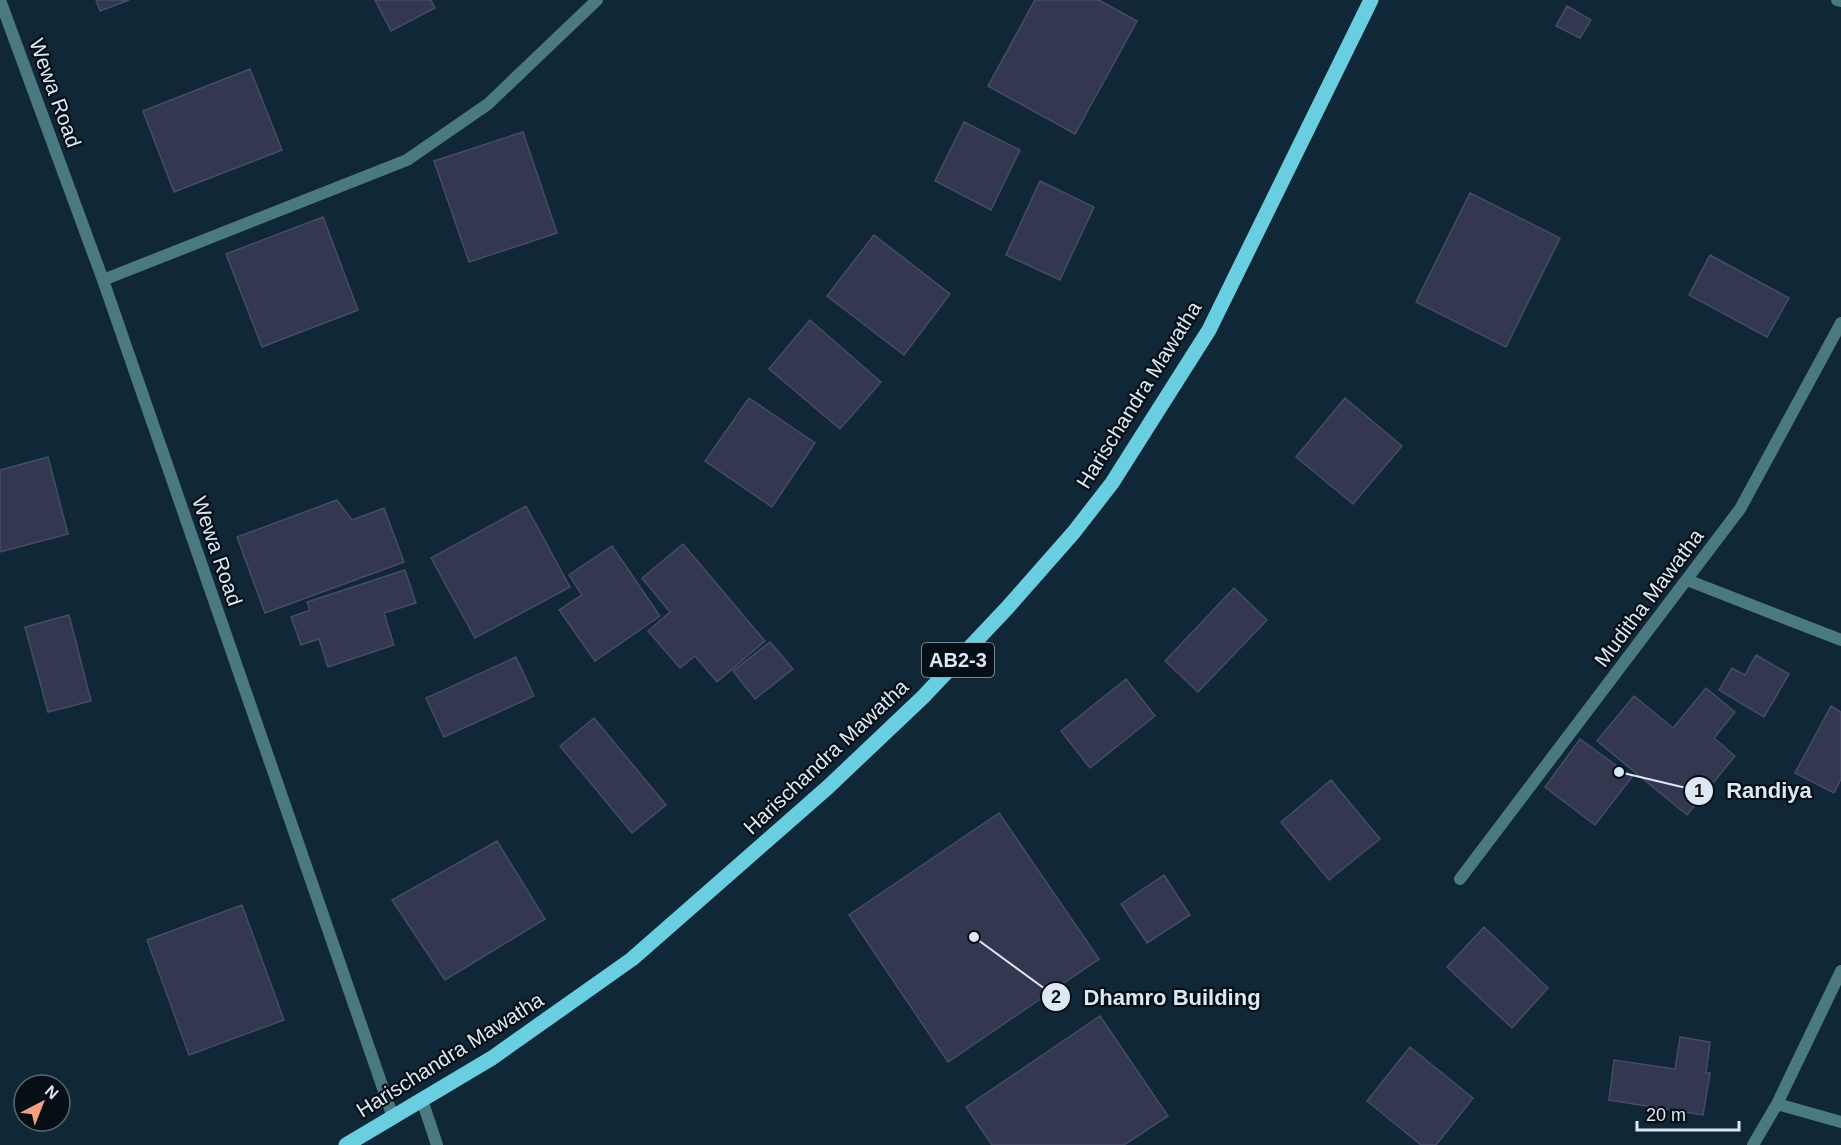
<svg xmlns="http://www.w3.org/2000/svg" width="1841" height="1145" viewBox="0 0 1841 1145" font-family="Helvetica,sans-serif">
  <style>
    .building { fill: #333850; stroke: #474c65; stroke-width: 1.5 }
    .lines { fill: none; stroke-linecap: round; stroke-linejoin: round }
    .street { stroke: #4b7982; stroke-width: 12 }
    .primary { stroke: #6acee1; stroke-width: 15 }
    .labels { text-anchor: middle; stroke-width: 4.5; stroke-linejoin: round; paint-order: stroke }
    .shield { fill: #060f16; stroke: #9ca8b2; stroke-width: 1.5 }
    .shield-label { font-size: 20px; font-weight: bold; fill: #dce9f5 }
    .street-label { font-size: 21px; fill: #dce9f5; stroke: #060f16 }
    .leader { fill: none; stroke: #dce9f5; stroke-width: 2 }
    .callout-dot { fill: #dce9f5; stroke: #060f16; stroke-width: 2 }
    .mark-label { font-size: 18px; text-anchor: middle; font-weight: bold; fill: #111 }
    .callout-label { font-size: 22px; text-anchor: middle; font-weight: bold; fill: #dce9f5; stroke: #060f16; stroke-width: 4.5; stroke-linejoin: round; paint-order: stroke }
  </style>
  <rect width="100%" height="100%" fill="#102737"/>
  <path class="building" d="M96,0H129L100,11Z
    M375,0H431L435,8L391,31Z
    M1035,0H1099L1137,21L1075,134L988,86Z
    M1567,6L1591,20L1580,38L1556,26Z
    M250,69L282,150L174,192L143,111Z
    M964,122L1020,150L991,210L935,181Z
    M523,132L557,233L469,262L434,161Z
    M1040,181L1094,207L1060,280L1006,255Z
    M1470,193L1560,238L1506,347L1416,302Z
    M323,217L358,310L262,347L226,254Z
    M874,235L950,294L904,355L827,296Z
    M1710,255L1789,298L1767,337L1689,295Z
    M810,320L881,382L840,429L769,369Z
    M749,398L815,443L772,507L705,461Z
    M1345,398L1402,446L1353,504L1296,457Z
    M48,457L68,534L0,552V470Z
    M337,500L352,520L384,508L404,562L265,613L237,537Z
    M526,506L570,587L475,638L431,558Z
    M683,544L765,641L717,682L695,656L680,668L648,631L670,612L642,578Z
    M612,546L660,616L595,661L559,610L582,595L569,575Z
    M405,570L416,603L384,613L394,645L328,667L319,639L301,645L291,617L310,610L307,602Z
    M1234,588L1267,620L1198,692L1165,661Z
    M69,615L91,701L48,712L25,627Z
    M770,642L793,669L755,699L733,671Z
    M1756,655L1789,674L1764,717L1719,690L1732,668L1745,675Z
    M516,657L534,696L444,737L426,698Z
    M1126,679L1155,716L1090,768L1061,731Z
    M1706,688L1735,712L1714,738L1735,756L1687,815L1597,741L1634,696L1673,728Z
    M1831,706L1841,712V779L1834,793L1795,773Z
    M594,718L666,805L632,833L560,746Z
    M1580,739L1632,777L1595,825L1545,787Z
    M1331,780L1380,839L1329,880L1281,822Z
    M999,813L1099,959L948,1062L849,915Z
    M497,841L545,919L445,980L392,900Z
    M1164,875L1190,915L1147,943L1121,904Z
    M242,905L284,1020L189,1055L147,940Z
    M1484,927L1548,988L1512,1028L1447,967Z
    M1100,1016L1168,1116L1124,1145H992L966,1107Z
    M1680,1037L1710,1042L1706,1073H1710L1703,1115L1609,1100L1614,1060L1675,1069Z
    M1410,1047L1473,1098L1436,1145H1421L1367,1101Z"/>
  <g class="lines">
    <path class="street" d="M0,0L103,280L393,1117
      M1837,0L1841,1
      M103,280L407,160L488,104L597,0
      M1687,580L1841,640
      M1460,879L1740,509L1841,323
      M422,1100L437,1145
      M1777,1104L1841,1122
      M1753,1145L1777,1104L1841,971"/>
    <path class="primary" d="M346,1145L492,1058L632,959L827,788L923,697L1008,607L1074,532L1112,483L1209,330L1371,0"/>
  </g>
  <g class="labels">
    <rect class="shield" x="922" y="643" width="72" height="34" rx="4.5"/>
    <g class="shield-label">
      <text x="958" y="667">AB2-3</text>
    </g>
    <g class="street-label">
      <text transform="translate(55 93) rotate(70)" y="7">Wewa Road</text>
      <text transform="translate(1139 395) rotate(-58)" y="7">Harischandra Mawatha</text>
      <text transform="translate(217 551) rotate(71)" y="7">Wewa Road</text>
      <text transform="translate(1649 598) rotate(-53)" y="7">Muditha Mawatha</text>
      <text transform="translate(826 757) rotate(-43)" y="7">Harischandra Mawatha</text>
      <text transform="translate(450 1055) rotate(-32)" y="7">Harischandra Mawatha</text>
    </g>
  </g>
  <path class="leader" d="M1619 772L1699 791M974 937L1056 997"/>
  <g class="callout-dot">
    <circle cx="1619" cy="772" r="6"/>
    <circle cx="974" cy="937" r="6"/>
    <circle cx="1699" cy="791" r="15"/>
    <circle cx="1056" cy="997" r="15"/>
  </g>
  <g class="mark-label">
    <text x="1699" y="797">1</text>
    <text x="1056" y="1003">2</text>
  </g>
  <g class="callout-label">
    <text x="1769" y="798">Randiya</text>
    <text x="1172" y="1005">Dhamro Building</text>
  </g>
  <g transform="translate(42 1103) rotate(42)"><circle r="28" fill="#060f16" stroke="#5c666f" stroke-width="1.5"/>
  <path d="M0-4.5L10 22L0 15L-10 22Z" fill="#f2a080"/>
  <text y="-9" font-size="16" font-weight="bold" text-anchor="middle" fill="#dce9f5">N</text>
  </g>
  <path d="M1637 1121v9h102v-9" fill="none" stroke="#dce9f5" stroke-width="3"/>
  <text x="1646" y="1121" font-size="18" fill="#dce9f5" stroke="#060f16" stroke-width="4.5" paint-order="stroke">20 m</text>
</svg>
